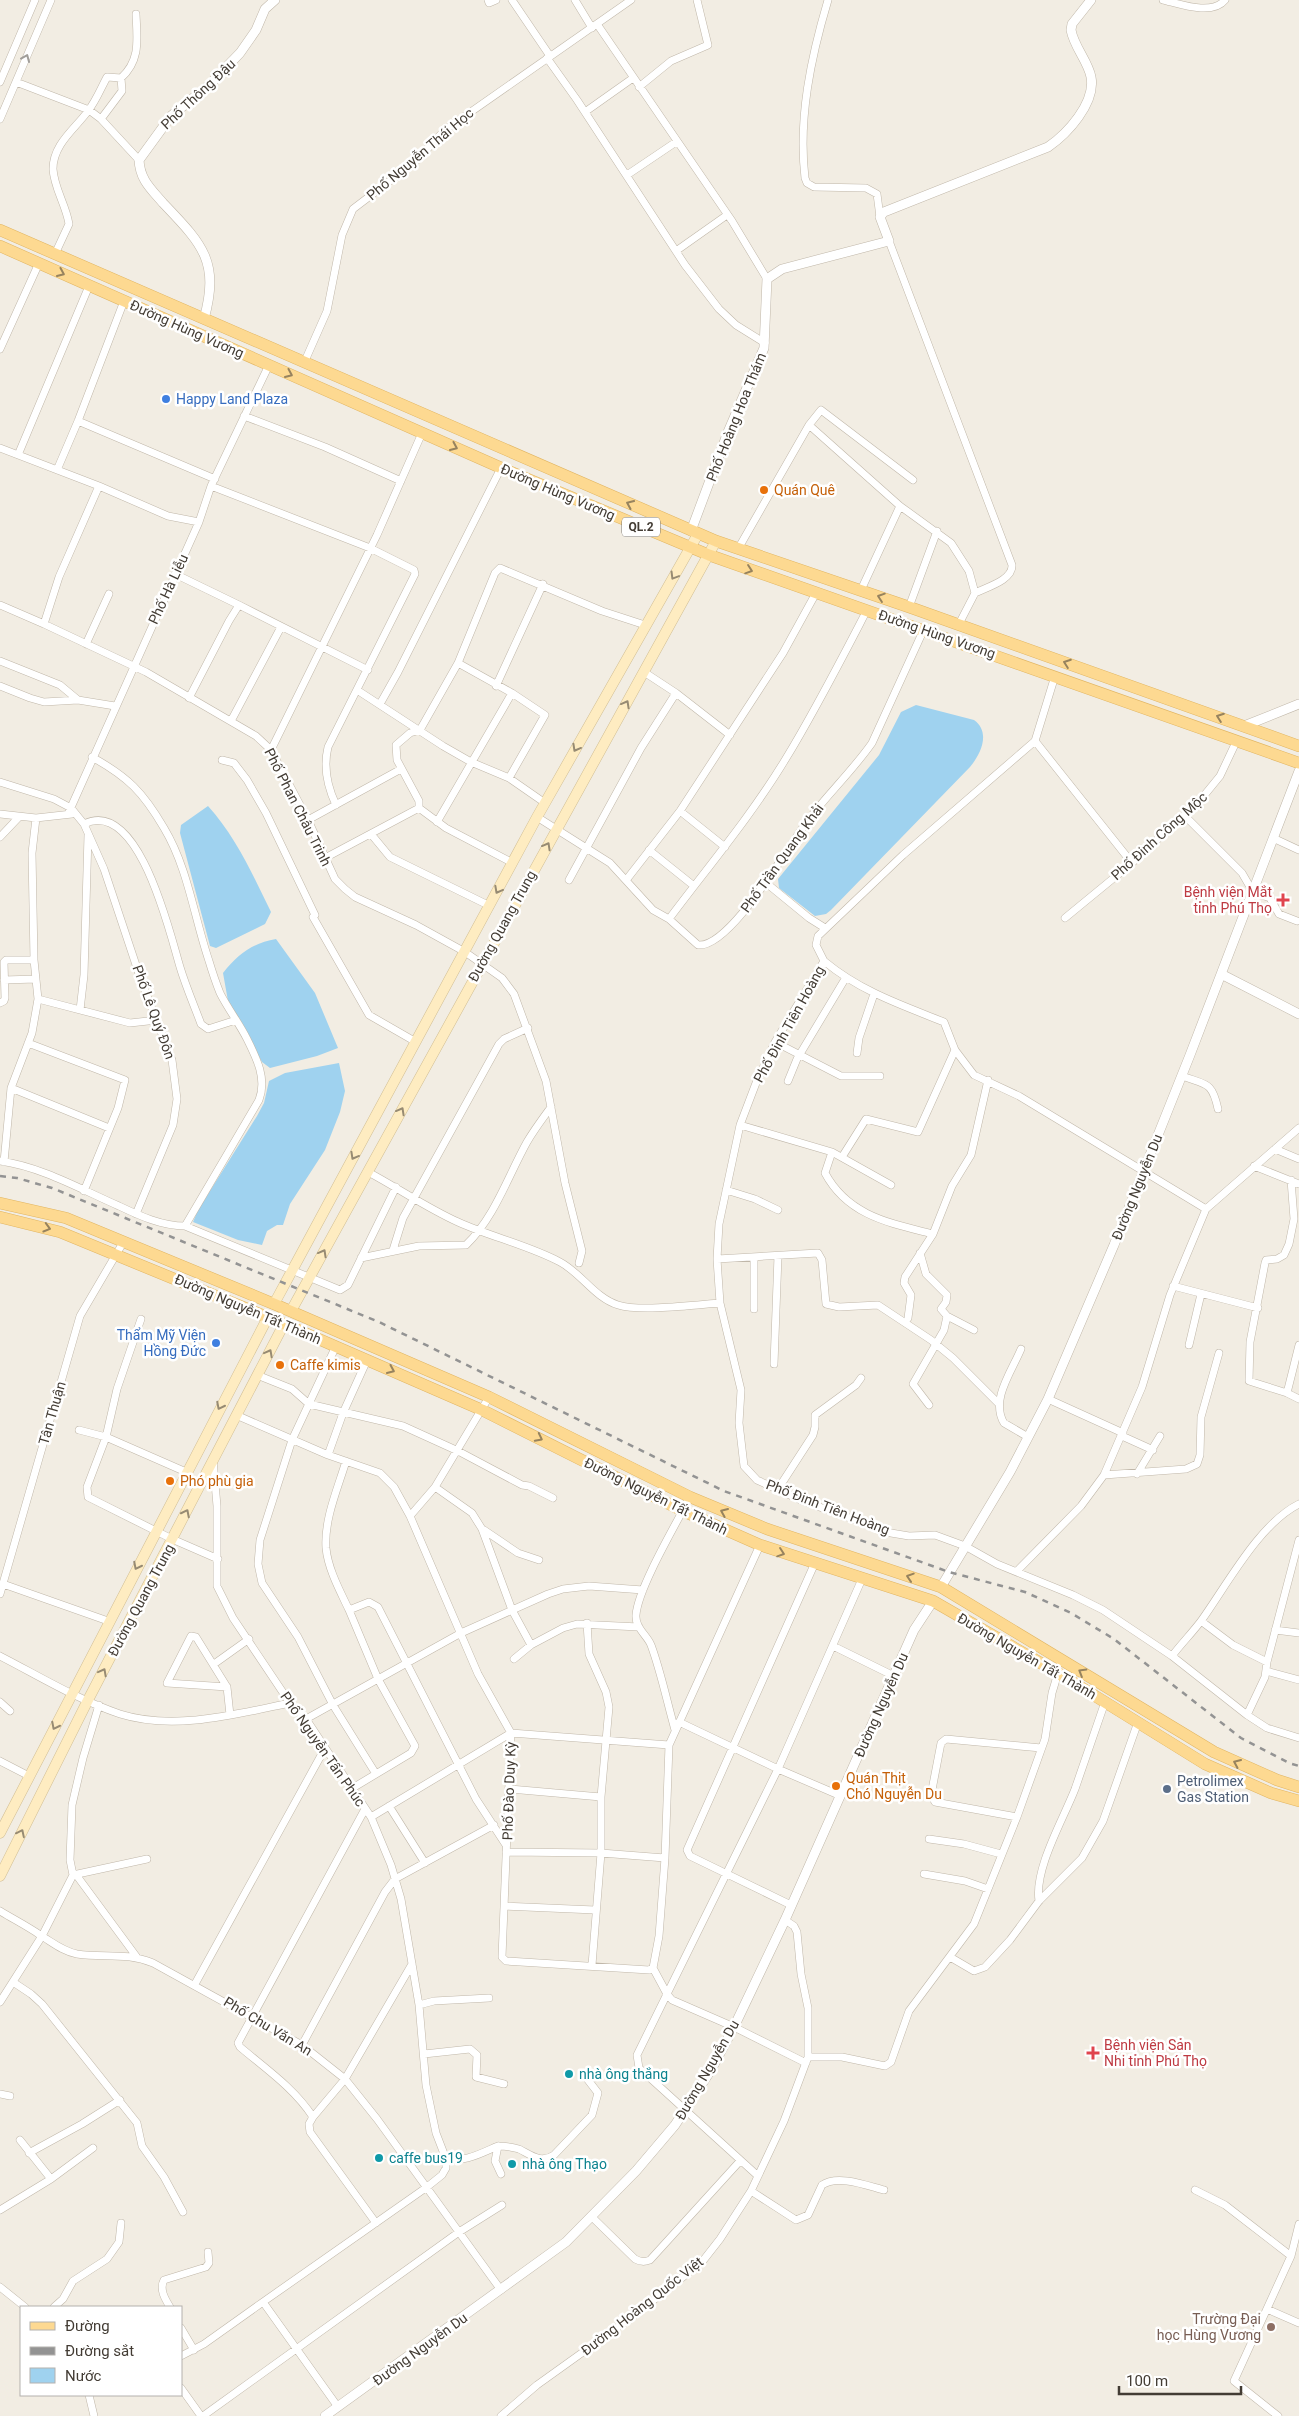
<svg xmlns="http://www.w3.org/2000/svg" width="1299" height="2416" viewBox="0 0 1299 2416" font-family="Roboto,sans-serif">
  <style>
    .water { fill: #9fd2ef }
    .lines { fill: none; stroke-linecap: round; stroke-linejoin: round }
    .minor-casing { stroke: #c0b7a9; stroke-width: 8 }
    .tertiary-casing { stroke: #c0b7a9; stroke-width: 10 }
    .secondary-casing { stroke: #d1be93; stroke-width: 11 }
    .primary-casing { stroke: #e1b562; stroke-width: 12 }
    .minor { stroke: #fff; stroke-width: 7 }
    .tertiary { stroke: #fff; stroke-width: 9 }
    .secondary { stroke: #feecc1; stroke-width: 10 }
    .primary { stroke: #fdd991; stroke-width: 11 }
    .rail { stroke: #939393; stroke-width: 2.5; stroke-dasharray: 6 6; stroke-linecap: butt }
    .oneway { stroke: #a19e9a }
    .oneway2 { stroke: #97835e }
    .oneway3 { stroke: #978b73 }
    .shop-dot { fill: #3f7fe0; stroke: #fff; stroke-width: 2 }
    .food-dot { fill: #e8710a; stroke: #fff; stroke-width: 2 }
    .health-dot { fill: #e0444e; stroke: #fff; stroke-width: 2 }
    .service-dot { fill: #5c6f8a; stroke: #fff; stroke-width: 2 }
    .culture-dot { fill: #0f9aa8; stroke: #fff; stroke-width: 2 }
    .education-dot { fill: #8d6e63; stroke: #fff; stroke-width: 2 }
    .labels { text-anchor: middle; stroke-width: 5; stroke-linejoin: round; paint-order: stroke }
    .shield { fill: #fff; stroke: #7b7671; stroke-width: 1 }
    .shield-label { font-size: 12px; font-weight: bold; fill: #433c34 }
    .street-label { font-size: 14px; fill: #433c34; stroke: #fff }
    .shop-label { font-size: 14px; fill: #366cbe; stroke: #fff; text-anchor: start }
    .food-label { font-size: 14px; fill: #c56008; stroke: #fff; text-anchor: start }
    .health-label { font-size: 14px; fill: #be3a42; stroke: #fff; text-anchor: end }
    .service-label { font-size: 14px; fill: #4e5e75; stroke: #fff; text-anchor: start }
    .culture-label { font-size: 14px; fill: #0d838f; stroke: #fff; text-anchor: start }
    .education-label { font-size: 14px; fill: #785e54; stroke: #fff; text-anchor: end }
  </style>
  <rect width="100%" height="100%" fill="#f2ede3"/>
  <path class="water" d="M916,705L974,720C991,732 981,754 970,767L831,910L826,914L815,916L779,888L778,879L879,755L901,712Z
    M208,806C236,837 253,875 271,912L265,924L216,948L210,946L180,833L181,825Z
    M276,939L315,993L338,1048L317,1056L270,1068L262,1062L228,1001L223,973C238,954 253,943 276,939Z
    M339,1063L345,1091L340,1112L325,1150L290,1204L283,1225H277L267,1231L262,1245L238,1240L193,1222L198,1210L257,1116L264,1103L269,1081L285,1073Z"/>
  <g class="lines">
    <g class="minor-casing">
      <path id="minor" d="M488,0L489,3L496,0
        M512,0L550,56
        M575,0L592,28
        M828,0C811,57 798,118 805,178L807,183L814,187L866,188L877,194L880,217
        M1163,0C1180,4 1212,16 1225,0
        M597,24L732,221L767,279
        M547,58L577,100L685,265L719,309L736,325L765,343
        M0,82L35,0
        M16,82L89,110L101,119L139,160
        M639,87L671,61L708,45L697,0
        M585,112L633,78
        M0,119L51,0
        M101,119L122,91L121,78
        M627,175L676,142
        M889,241L1012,565C1013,580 987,587 975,593
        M676,251L727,215
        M55,254L69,224C66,205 54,188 53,169C53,144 75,129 88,111C96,101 101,88 107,77L121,78C141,60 137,39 136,14
        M0,349L39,263
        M304,363L327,311L342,235L353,209L416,161L445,130L631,0
        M244,416L325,447L401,481
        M78,421L215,479
        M809,425L900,506L951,543L969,571L975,593L959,624
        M0,448L99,486L168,516L199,522
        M18,455L89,286
        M57,470L78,421L124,301
        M211,486L370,548L414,570L415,574L328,747C323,768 327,786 336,805
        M738,549L809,425L821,410L913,480
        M175,574L239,605
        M861,590L900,506
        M0,605L44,624L146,672L256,736L271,750L308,820L335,879L345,889L355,897L416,925L465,952L502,978L514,994L546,1081L565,1183L582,1251L579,1263
        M909,607L937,531
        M44,624L59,577L99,486
        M86,644L109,594
        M0,661L60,685L78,700
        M458,663L512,693L545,715L509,778
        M644,672L676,693
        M1055,676L1035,741L903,855L818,936L816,945L824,961L775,1042L756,1083L740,1125L719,1224L717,1259L720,1303L741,1390L739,1423L744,1466L757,1480L803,1501L891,1533L909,1536L935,1535L965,1546L997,1564L1073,1595L1103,1610L1172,1656L1247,1715L1265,1677L1267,1662L1299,1540
        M0,686L30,698L44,702L78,700L115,706
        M496,686L543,584
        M357,690L443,746L471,762L509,778L545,803
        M189,698L229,621L239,605L368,670
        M380,704L398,672L501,468
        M231,721L281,627
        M1035,741L1132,863
        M271,750L377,535L422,433
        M92,757C128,777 143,792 164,828C188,868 194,917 209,961C212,971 216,983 220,993C228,1009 239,1023 247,1039C257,1059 267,1079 259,1100L185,1226
        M222,760L234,763L247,780L266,813L315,915
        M0,782L54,799L71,808L84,824L104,869L142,983L172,1060L177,1099L173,1125L136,1214
        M680,811L725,847
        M0,814L36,818L72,814
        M68,814L199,522L211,486L269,365
        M1184,815L1242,873L1253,892L1270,898L1279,914L1297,921
        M537,817L610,863L653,910L669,919L698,945C731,948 789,844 809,819C829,793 853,770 872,743L924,629
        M308,820L401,769
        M437,822L512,693
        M84,824C139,797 170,934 180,967C186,987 194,1005 201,1024L208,1029L236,1020
        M371,834L390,857L490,906
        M0,837L19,817
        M1273,838L1299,850
        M649,850L694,886
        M325,858L419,808
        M513,863L446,828L419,808V801L397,760L396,745L410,733L420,730L458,663L495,573L500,568L602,611L645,625
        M627,879L680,811L783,653L816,593
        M569,880L641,748L676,693L730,735
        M765,882L809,918L825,928
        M313,917L369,1015L416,1042
        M1065,918L1132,863L1202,798L1220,776L1237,740
        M669,919C708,867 751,816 785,760C815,711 841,660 867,610
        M824,961C860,991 901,1005 944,1022L955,1050L974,1075L1019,1096L1206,1209
        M4,980L36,979
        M38,999L130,1023L157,1020
        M0,1003L4,1001L5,998L4,962L6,960H34
        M80,1010L84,975L88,835
        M775,1042L841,1076H880
        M28,1043L125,1080L118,1108L84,1191
        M857,1053L859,1038L874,994
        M1182,1076C1206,1085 1212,1081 1218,1109
        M788,1081L797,1059L845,979
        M11,1088L109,1128
        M740,1125L832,1152L891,1185
        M1275,1149L1299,1159
        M832,1152L825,1173C848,1216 890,1223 933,1234
        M842,1157L866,1119L918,1132L955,1050
        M0,1161C42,1167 80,1189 119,1206C140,1216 162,1226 185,1226L340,1290L348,1285L396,1187
        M4,1162L11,1088L32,1033L38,999L34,960L32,853L36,818
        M1254,1166L1299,1184
        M368,1172C398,1188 427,1208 458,1222C491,1237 528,1245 560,1262C581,1273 595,1298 618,1305C640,1312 695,1305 720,1303
        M1291,1180L1294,1219L1289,1244L1284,1255L1277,1259L1266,1260L1265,1263L1250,1342L1249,1381L1287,1393L1299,1345
        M726,1190L755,1199L778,1210
        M393,1250L403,1218L499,1044L504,1039L528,1028
        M920,1253L926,1274L947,1295L946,1302L941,1309L947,1316L944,1330L913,1384L929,1405
        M754,1257V1309
        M361,1258L419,1246L466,1245C495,1217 508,1176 527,1142C534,1130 543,1118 551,1107
        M717,1259L818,1253L822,1260L826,1304L839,1307L878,1305L931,1340L953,1358L999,1404
        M1173,1286L1258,1308
        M947,1316L974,1330
        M908,1318L911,1295L904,1283L905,1277L933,1234L952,1186L971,1155L988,1080
        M141,1319L117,1389L106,1437L87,1487L88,1497L172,1539L218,1559
        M1189,1345L1201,1294
        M336,1346L292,1440L260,1540L258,1564L262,1583L298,1637L333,1705L376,1774
        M1021,1349C1012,1371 990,1400 1004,1423L1028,1437
        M774,1364L778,1256
        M257,1375L292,1389L309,1404L403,1426L458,1451L522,1485L529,1486L553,1498
        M1287,1393L1299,1399
        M489,1397L435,1487L410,1516L478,1674L511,1733L502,1957L506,1961L649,1970L653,1968
        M1048,1399L1123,1433
        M236,1415L328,1455L380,1473L394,1487L410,1516
        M79,1430L106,1437L186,1472
        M1122,1436L1153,1450
        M328,1455L343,1413L367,1360
        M213,1460L217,1506V1586L233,1618L290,1703L306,1719L371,1817L391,1865L401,1899L419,2005L426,2085L436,2133L446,2159V2168L442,2175L427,2187L263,2302L338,2407
        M346,1461C338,1488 324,1519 326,1548C328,1569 340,1591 349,1610L369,1602L378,1607L476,1799L506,1845
        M1137,1474L1160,1436
        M1104,1475L1186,1469L1197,1464L1200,1455L1201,1417L1219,1353
        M435,1487L472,1513L482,1529L512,1610L531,1645L563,1628L577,1624L639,1627
        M778,1489L813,1435L815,1427V1415L856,1385L861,1378
        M484,1530L518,1553L539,1560
        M1017,1571L1081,1506L1104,1475L1142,1387L1170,1295L1206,1209L1299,1128
        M3,1584L108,1621
        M0,1594L80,1316L124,1241
        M349,1610L378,1679L415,1746L411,1753L351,1789
        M1201,1621L1233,1645L1267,1662
        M587,1623L589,1654L606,1692L609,1707L601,1797V1853L592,1965
        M1275,1630L1299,1633
        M833,1646L894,1676
        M0,1656C39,1676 78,1700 120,1714C174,1731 237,1714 290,1703
        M1172,1656C1181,1644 1192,1633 1201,1621C1227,1585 1259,1524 1299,1504
        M514,1659L531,1645
        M214,1664L249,1639
        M1266,1671L1299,1680
        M227,1687L167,1683L191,1636L196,1637L227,1687L230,1715
        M0,1702L10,1711
        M1247,1715L1267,1728L1299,1738
        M306,1719L461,1633L548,1594L563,1589L589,1586L643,1590
        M679,1722L778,1769L841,1796
        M675,1730C667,1702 661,1672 651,1645C647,1635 635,1628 636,1615C638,1588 676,1524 690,1497
        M0,1761L29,1776
        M510,1789L601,1797
        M389,1806L425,1863
        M365,1809L238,2043L240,2047C266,2069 294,2088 313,2117L309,2124L310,2132L376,2223
        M371,1817L511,1733L669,1745
        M1017,1817L935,1802L931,1795L941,1743L946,1739L1041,1748
        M929,1839L964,1844L1001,1854
        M506,1852L601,1853L665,1858
        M924,1874L965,1881L988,1889
        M73,1875L147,1859
        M77,1876L136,1956
        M1039,1901C1034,1869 1063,1820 1075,1789C1085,1760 1095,1731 1105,1702
        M791,1905L690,1856L687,1850L814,1565
        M505,1906L595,1910
        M0,1911C13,1919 27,1926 40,1935C52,1942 62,1951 77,1954C104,1958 126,1952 153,1963L302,2045L345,2079L377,2119L501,2290
        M950,1957L974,1971L985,1967L1010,1940L1039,1901L1082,1858L1103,1821L1138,1722
        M13,1982L31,1994L42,2004L137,2123L142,2146L164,2177L183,2212
        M195,1984L324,1750
        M0,2002L42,1936L73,1875L70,1860L72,1805L83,1758L99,1705
        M419,2005L434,2001L489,1998
        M302,2045L385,1892L395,1879L494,1825
        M424,2054L470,2049L477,2055L476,2077L504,2084
        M808,2057H842L885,2066L891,2062L909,2011L974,1924L1017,1817L1045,1739L1052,1693L1058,1673
        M806,2063L734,2027L672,2000L667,1994L778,1769L862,1579
        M0,2094L10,2096
        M313,2117L345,2079L412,1964
        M20,2140L51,2179
        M498,2146C505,2146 512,2147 519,2149C531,2155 541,2164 554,2155L592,2115L598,2093L588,2080
        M29,2153L82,2124L120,2100
        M446,2159C464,2163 481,2153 498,2146L495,2161L501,2174
        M758,2176L639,2068L637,2055L667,1994L653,1968L659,1936L665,1858L669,1745L760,1545
        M1195,2190L1225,2205L1291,2256
        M751,2191L796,2220L808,2215L822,2185C838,2174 868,2186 884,2190
        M0,2210L51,2179L93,2148
        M592,2217L635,2259C641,2262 644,2262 650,2260L740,2161
        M0,2287L25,2307
        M54,2307L63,2299L73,2281L107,2259L119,2242L121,2223
        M170,2307C165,2299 159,2289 164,2280L206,2267L209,2263L208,2252
        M1267,2309L1299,2323
        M181,2328L194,2350
        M181,2356L204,2344L263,2302
        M181,2388L201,2416
        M89,2395L94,2416
        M203,2416L459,2232L502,2205
        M501,2416L537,2385L632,2317L702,2262L720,2239L751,2191L784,2121L808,2057V2008L801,1974L797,1932L794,1926L785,1920
        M1278,2416L1234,2381L1291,2256L1299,2224"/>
    </g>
    <g class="tertiary-casing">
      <path id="tertiary" d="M204,319C220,261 202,244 163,203C151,189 140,180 139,160L171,116L208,86L240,53L256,30L265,9L275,0
        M691,531L728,432L764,348L767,279L782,269L889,241L880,217L884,212L1048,147C1067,134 1096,103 1091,77C1088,61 1074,47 1071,30L1072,24L1091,0
        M1244,726L1299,704
        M1221,974L1299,1014
        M941,1587L1010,1472L1048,1399L1114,1245L1190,1055L1299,771
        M325,2416L566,2242L636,2171L675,2125L711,2070L734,2027L785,1920L914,1630L933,1601"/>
    </g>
    <g class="secondary-casing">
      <path id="secondary" d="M274,1304L537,817L698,534
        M291,1311L716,541
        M0,1833L268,1317
        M0,1876L88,1700L284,1324"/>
    </g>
    <g class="primary-casing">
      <path id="primary" d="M0,230L716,541L909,607L1299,746
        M0,246L506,470L709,555L1299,763
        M0,1203L66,1218L274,1304L489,1397L690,1497L767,1529L941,1587L1214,1752L1277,1780L1299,1787
        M0,1217L60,1232L284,1324L482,1410L683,1511L760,1545L933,1601L1058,1673L1205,1764L1271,1793L1299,1801"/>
    </g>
    <use href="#minor" class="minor"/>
    <use href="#tertiary" class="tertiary"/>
    <use href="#secondary" class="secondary"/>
    <use href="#primary" class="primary"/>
    <path class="rail" d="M0,1176L17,1178L52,1188L379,1322L724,1491L949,1572L1025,1592L1071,1613L1114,1639L1241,1738L1289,1763L1299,1766"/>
  </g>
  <defs><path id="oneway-chevron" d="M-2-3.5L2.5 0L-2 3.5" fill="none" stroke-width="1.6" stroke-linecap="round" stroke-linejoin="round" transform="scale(1.25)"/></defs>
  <use class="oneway" href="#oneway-chevron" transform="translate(26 58) rotate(-67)"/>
  <g class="oneway2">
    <use href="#oneway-chevron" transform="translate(61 273) rotate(24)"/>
    <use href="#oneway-chevron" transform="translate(289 374) rotate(24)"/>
    <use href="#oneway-chevron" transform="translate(454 447) rotate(24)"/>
    <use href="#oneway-chevron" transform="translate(630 504) rotate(-156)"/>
    <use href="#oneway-chevron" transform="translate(749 570) rotate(19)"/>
    <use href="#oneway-chevron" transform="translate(881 597) rotate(-161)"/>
    <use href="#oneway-chevron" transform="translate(1067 663) rotate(-160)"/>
    <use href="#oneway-chevron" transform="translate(1220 717) rotate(-160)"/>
    <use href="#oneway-chevron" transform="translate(47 1228) rotate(16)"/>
    <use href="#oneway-chevron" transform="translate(391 1370) rotate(24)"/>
    <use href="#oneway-chevron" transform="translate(539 1438) rotate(27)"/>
    <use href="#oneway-chevron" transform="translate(724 1512) rotate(-157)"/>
    <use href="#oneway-chevron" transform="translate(781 1553) rotate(19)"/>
    <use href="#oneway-chevron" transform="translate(910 1577) rotate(-162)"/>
    <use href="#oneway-chevron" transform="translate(1082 1672) rotate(-149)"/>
    <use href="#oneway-chevron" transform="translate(1237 1763) rotate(-156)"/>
  </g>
  <g class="oneway3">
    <use href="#oneway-chevron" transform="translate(674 576) rotate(121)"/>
    <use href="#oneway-chevron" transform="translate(626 704) rotate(-61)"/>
    <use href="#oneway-chevron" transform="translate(576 748) rotate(119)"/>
    <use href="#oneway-chevron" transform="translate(547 846) rotate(-61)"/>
    <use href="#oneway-chevron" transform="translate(498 890) rotate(118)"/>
    <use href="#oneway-chevron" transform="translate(401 1111) rotate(-61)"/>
    <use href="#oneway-chevron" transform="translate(354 1156) rotate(119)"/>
    <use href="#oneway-chevron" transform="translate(323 1253) rotate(-61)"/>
    <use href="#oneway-chevron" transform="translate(269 1353) rotate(-62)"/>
    <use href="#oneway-chevron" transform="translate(220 1406) rotate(117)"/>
    <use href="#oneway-chevron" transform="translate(186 1513) rotate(-63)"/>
    <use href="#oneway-chevron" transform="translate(137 1566) rotate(117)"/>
    <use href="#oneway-chevron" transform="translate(103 1672) rotate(-62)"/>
    <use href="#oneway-chevron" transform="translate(55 1726) rotate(117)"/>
    <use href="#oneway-chevron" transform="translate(21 1833) rotate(-64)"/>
  </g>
  <g class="shop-dot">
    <circle cx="166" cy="399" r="5"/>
    <circle cx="216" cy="1343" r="5"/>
  </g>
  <g class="food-dot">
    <circle cx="764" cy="490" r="5"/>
    <circle cx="280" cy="1365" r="5"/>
    <circle cx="170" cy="1481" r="5"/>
    <circle cx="836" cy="1786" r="5"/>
  </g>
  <g class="health-dot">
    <path d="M1280.5 892.5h5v5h5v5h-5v5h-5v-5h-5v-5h5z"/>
    <path d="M1090.5 2045.5h5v5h5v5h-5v5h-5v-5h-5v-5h5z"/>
  </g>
  <circle class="service-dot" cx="1167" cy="1789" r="5"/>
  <g class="culture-dot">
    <circle cx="569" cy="2074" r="5"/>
    <circle cx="379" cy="2158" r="5"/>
    <circle cx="512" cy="2164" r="5"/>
  </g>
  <circle class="education-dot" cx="1271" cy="2327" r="5"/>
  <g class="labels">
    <rect class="shield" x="622" y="517.5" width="38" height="19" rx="4"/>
    <g class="shield-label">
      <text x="641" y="531">QL.2</text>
    </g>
    <g class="street-label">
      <text transform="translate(198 94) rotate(-43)" y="5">Phố Thông Đậu</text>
      <text transform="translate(420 154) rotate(-40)" y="5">Phố Nguyễn Thái Học</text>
      <text transform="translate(187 329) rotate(24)" y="5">Đường Hùng Vương</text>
      <text transform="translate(736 417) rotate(-68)" y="5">Phố Hoàng Hoa Thám</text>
      <text transform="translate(558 492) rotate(23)" y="5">Đường Hùng Vương</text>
      <text transform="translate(168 589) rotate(-65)" y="5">Phố Hà Liễu</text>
      <text transform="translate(937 634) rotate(19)" y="5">Đường Hùng Vương</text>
      <text transform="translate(298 807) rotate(63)" y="5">Phố Phan Châu Trinh</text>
      <text transform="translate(1159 836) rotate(-42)" y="5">Phố Đinh Công Mộc</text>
      <text transform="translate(782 858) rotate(-54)" y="5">Phố Trần Quang Khải</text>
      <text transform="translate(502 926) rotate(-61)" y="5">Đường Quang Trung</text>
      <text transform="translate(154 1012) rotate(70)" y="5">Phố Lê Quý Đôn</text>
      <text transform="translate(789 1024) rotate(-61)" y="5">Phố Đinh Tiên Hoàng</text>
      <text transform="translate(1137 1187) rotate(-68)" y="5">Đường Nguyễn Du</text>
      <text transform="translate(248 1309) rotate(23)" y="5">Đường Nguyễn Tất Thành</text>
      <text transform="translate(52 1413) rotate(-74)" y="5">Tân Thuận</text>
      <text transform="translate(656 1496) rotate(26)" y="5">Đường Nguyễn Tất Thành</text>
      <text transform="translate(828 1507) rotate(21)" y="5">Phố Đinh Tiên Hoàng</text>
      <text transform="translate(141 1600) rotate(-62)" y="5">Đường Quang Trung</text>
      <text transform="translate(1027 1656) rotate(30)" y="5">Đường Nguyễn Tất Thành</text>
      <text transform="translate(881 1705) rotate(-66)" y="5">Đường Nguyễn Du</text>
      <text transform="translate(323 1749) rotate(55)" y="5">Phố Nguyễn Tấn Phúc</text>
      <text transform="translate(509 1791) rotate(-88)" y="5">Phố Đào Duy Kỳ</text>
      <text transform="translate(268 2026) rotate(31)" y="5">Phố Chu Văn An</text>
      <text transform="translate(707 2070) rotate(-60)" y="5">Đường Nguyễn Du</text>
      <text transform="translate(642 2306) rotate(-38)" y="5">Đường Hoàng Quốc Việt</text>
      <text transform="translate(420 2349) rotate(-36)" y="5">Đường Nguyễn Du</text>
    </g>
    <g class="shop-label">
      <text x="176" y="404">Happy Land Plaza</text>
      <text x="206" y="1340" text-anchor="end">Thẩm Mỹ Viện<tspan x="206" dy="16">Hồng Đức</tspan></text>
    </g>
    <g class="food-label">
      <text x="774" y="495">Quán Quê</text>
      <text x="290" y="1370">Caffe kimis</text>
      <text x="180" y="1486">Phó phù gia</text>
      <text x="846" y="1783">Quán Thịt<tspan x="846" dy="16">Chó Nguyễn Du</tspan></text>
    </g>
    <g class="health-label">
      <text x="1272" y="897">Bệnh viện Mắt<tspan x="1272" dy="16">tỉnh Phú Thọ</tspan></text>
      <text x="1104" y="2050" text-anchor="start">Bệnh viện Sản<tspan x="1104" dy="16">Nhi tỉnh Phú Thọ</tspan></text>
    </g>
    <g class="service-label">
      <text x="1177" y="1786">Petrolimex<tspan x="1177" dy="16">Gas Station</tspan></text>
    </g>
    <g class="culture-label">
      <text x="579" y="2079">nhà ông thắng</text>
      <text x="389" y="2163">caffe bus19</text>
      <text x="522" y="2169">nhà ông Thạo</text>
    </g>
    <g class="education-label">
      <text x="1261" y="2324">Trường Đại<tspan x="1261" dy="16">học Hùng Vương</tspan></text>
    </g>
  </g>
  <rect x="20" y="2306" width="162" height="90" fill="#ffffff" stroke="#b4b1ae"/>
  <rect x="30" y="2322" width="25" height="8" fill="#fdd991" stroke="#b4b1ae"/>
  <text x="65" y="2331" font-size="15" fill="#433c34">Đường</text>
  <rect x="30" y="2347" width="25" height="8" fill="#939393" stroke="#b4b1ae"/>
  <text x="65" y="2356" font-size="15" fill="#433c34">Đường sắt</text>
  <rect x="30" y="2368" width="25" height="15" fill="#9fd2ef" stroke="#b4b1ae"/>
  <text x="65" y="2381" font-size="15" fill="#433c34">Nước</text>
  <path d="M1119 2386v8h122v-8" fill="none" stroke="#433c34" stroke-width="2.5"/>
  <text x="1126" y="2386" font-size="15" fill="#433c34" stroke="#ffffff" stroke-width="4" paint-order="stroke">100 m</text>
</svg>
